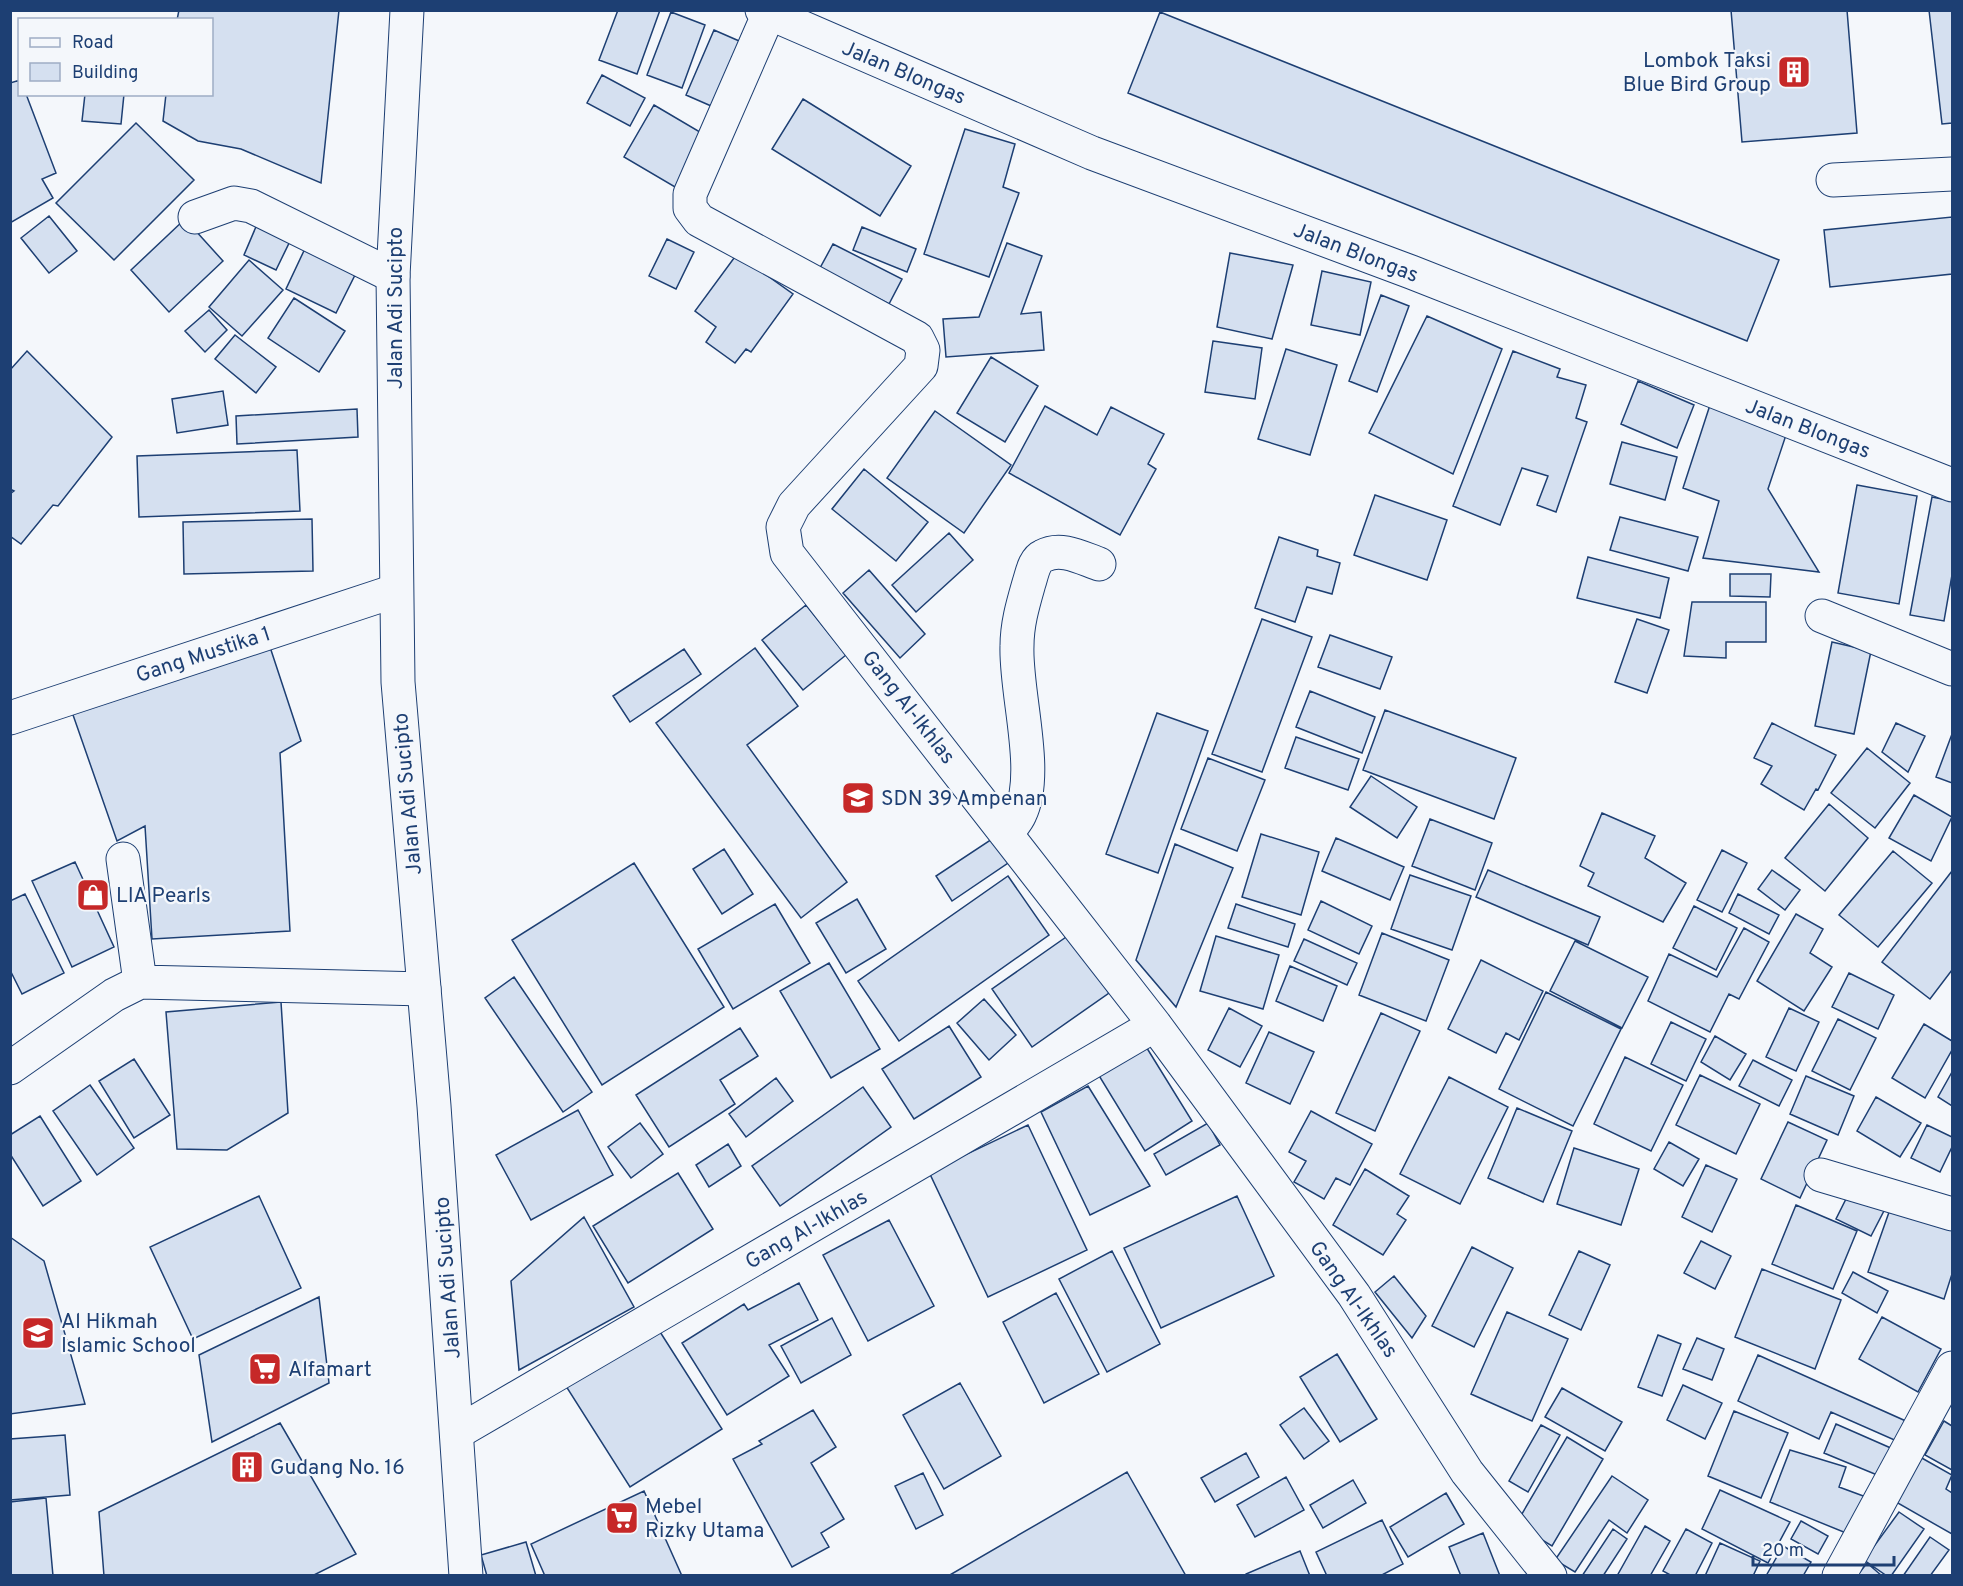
<svg xmlns="http://www.w3.org/2000/svg" width="1963" height="1586" viewBox="0 0 1963 1586" font-family="Overpass,sans-serif">
  <style>
    .building { fill: #d5e0f0; stroke: #1d3f73; stroke-width: 1.5 }
    .lines { fill: none; stroke-linecap: round; stroke-linejoin: round }
    .minor-casing { stroke: #1d3f73; stroke-width: 35 }
    .highway-casing { stroke: #1d3f73; stroke-width: 35 }
    .minor { stroke: #f4f7fb; stroke-width: 33 }
    .highway { stroke: #f4f7fb; stroke-width: 33 }
    .labels { text-anchor: middle; stroke-width: 4.5; stroke-linejoin: round; paint-order: stroke }
    .poi-label { font-size: 21px; fill: #1d3f73; stroke: #f4f7fb; text-anchor: start }
    .street-label { font-size: 21px; fill: #1d3f73; stroke: #f4f7fb }
  </style>
  <rect width="100%" height="100%" fill="#f4f7fb"/>
  <path class="building" d="M179,10H339L321,183L241,149L198,141L163,121L166,94H212V20H177Z
    M618,10H660L637,74L599,60Z
    M1731,10H1847L1857,133L1742,142Z
    M1929,10H1952V123L1942,124Z
    M671,12L705,25L682,88L647,75Z
    M1160,12L1779,260L1747,341L1128,93Z
    M714,30L746,44L718,109L686,95Z
    M602,75L645,98L630,126L587,103Z
    M20,80V94H26L56,173L42,179L53,198L10,223V83Z
    M85,94H124L121,124L82,121Z
    M803,99L911,166L880,216L772,149Z
    M654,105L705,135L675,187L624,157Z
    M136,123L194,180L114,260L56,203Z
    M965,129L1015,144L1003,187L1019,193L989,277L924,254Z
    M49,216L77,251L49,273L21,238Z
    M1952,217V274L1830,287L1824,230Z
    M185,219L223,261L169,312L131,270Z
    M258,222L292,237L276,270L244,255Z
    M862,227L916,249L907,272L853,250Z
    M667,239L694,252L676,289L649,276Z
    M309,240L360,265L336,313L286,289Z
    M1007,243L1042,256L1021,314L1041,312L1044,350L946,357L943,319L979,317Z
    M833,244L902,279L889,304L820,268Z
    M1230,253L1293,265L1272,339L1217,327Z
    M737,254L793,294L751,352L746,349L735,363L706,342L716,327L695,311Z
    M249,260L283,290L242,336L209,307Z
    M1322,271L1371,282L1360,335L1311,325Z
    M1381,295L1409,306L1377,392L1349,381Z
    M294,298L345,331L319,372L268,338Z
    M209,310L227,330L205,352L185,331Z
    M1427,316L1502,349L1453,474L1369,433Z
    M235,335L276,367L256,393L215,359Z
    M1213,341L1262,348L1255,399L1205,392Z
    M1286,349L1337,365L1310,455L1258,439Z
    M27,351L112,437L58,506L53,505L21,544L10,536V494L14,491L10,489V370Z
    M1513,351L1560,369L1557,377L1586,385L1576,418L1587,422L1556,512L1537,505L1548,476L1522,468L1500,525L1453,506Z
    M991,357L1038,386L1005,442L957,413Z
    M1638,381L1694,405L1677,448L1621,424Z
    M223,391L228,425L177,433L172,399Z
    M1710,405L1787,432L1768,489L1819,572L1703,558L1719,501L1683,488Z
    M1045,406L1097,435L1111,407L1164,434L1148,464L1156,469L1120,535L1009,473Z
    M357,409L358,437L237,444L236,416Z
    M935,411L1011,465L964,533L887,478Z
    M1622,442L1677,457L1665,500L1610,484Z
    M297,450L300,511L139,517L137,456Z
    M864,469L928,522L896,561L832,509Z
    M1857,485L1917,496L1899,604L1838,593Z
    M1375,495L1447,520L1427,580L1354,555Z
    M1932,497L1952,501V575L1944,621L1910,615Z
    M1620,517L1698,537L1688,571L1610,550Z
    M312,519L313,571L184,574L183,522Z
    M949,533L973,560L916,612L892,585Z
    M1279,537L1318,550L1317,556L1340,563L1332,594L1307,587L1295,622L1255,608Z
    M1588,557L1669,578L1660,618L1577,598Z
    M869,570L925,634L900,658L843,593Z
    M1730,574H1771L1770,597L1730,596Z
    M1692,602H1766V642H1726V658L1684,656Z
    M806,605L846,655L803,690L762,640Z
    M1262,619L1312,637L1262,772L1212,754Z
    M1637,619L1669,630L1647,693L1615,682Z
    M1330,635L1392,657L1380,689L1318,667Z
    M1832,642L1871,651L1854,734L1815,726Z
    M270,647L301,741L280,753L290,931L152,939L145,826L117,841L72,712Z
    M755,648L798,706L747,745L847,882L801,918L656,723Z
    M684,649L701,674L630,722L613,696Z
    M1310,691L1375,717L1362,753L1296,727Z
    M1385,710L1516,758L1494,819L1363,770Z
    M1157,713L1208,731L1158,873L1106,854Z
    M1772,723L1836,755L1818,790L1816,789L1804,810L1761,784L1772,766L1754,758Z
    M1896,723L1925,736L1908,772L1882,752Z
    M1952,734V783L1936,777Z
    M1296,737L1359,759L1348,790L1285,768Z
    M1867,748L1910,783L1875,828L1831,793Z
    M1208,758L1265,780L1237,851L1181,829Z
    M1371,776L1417,807L1397,838L1350,807Z
    M1914,795L1952,817L1931,861L1889,838Z
    M1829,804L1868,838L1825,891L1785,858Z
    M1602,813L1655,836L1645,858L1686,883L1663,922L1588,886L1594,873L1580,866Z
    M1430,819L1492,843L1475,890L1412,866Z
    M1261,834L1319,852L1301,915L1242,897Z
    M995,837L1011,861L952,901L936,876Z
    M1336,838L1404,867L1390,900L1322,871Z
    M1175,844L1233,868L1176,1007L1136,960Z
    M724,849L753,894L722,914L693,869Z
    M1722,850L1747,863L1722,912L1697,900Z
    M1893,851L1932,883L1878,947L1839,915Z
    M75,862L114,947L72,967L32,881Z
    M634,863L724,1007L602,1085L512,940Z
    M1488,870L1600,917L1588,945L1476,897Z
    M1772,870L1800,890L1785,910L1758,889Z
    M1952,871V970L1930,999L1882,962Z
    M1410,875L1471,896L1452,950L1391,929Z
    M1008,876L1049,935L899,1041L858,981Z
    M25,894L64,973L22,994L10,970V901Z
    M1738,894L1779,915L1769,934L1729,913Z
    M857,899L886,949L846,973L816,923Z
    M1321,901L1372,926L1359,954L1308,930Z
    M775,904L810,963L733,1009L698,949Z
    M1236,904L1295,924L1288,947L1228,928Z
    M1694,906L1737,928L1716,970L1673,948Z
    M1796,914L1823,929L1810,953L1832,967L1804,1011L1757,981Z
    M1744,928L1769,942L1739,999L1729,994L1710,1032L1648,1001L1669,954L1717,977Z
    M1382,933L1449,960L1426,1021L1359,995Z
    M1069,935L1109,993L1032,1047L992,989Z
    M1216,936L1279,955L1263,1009L1200,991Z
    M1304,939L1357,963L1347,985L1294,961Z
    M1575,941L1648,977L1622,1028L1550,991Z
    M1481,960L1543,991L1519,1040L1506,1033L1496,1053L1448,1029Z
    M829,963L880,1049L831,1078L780,991Z
    M1290,966L1337,986L1323,1021L1276,1001Z
    M1849,973L1894,995L1878,1029L1832,1007Z
    M514,977L592,1092L563,1112L485,998Z
    M1546,992L1621,1029L1573,1126L1499,1089Z
    M984,999L1016,1035L989,1060L957,1023Z
    M281,1002L288,1113L227,1150L177,1149L166,1012Z
    M1229,1008L1262,1026L1240,1067L1208,1050Z
    M1789,1008L1819,1022L1796,1071L1766,1057Z
    M1381,1013L1420,1031L1375,1131L1336,1113Z
    M1838,1019L1876,1038L1850,1090L1812,1071Z
    M1671,1022L1706,1039L1686,1081L1651,1064Z
    M1924,1024L1952,1041V1050L1925,1098L1892,1078Z
    M949,1026L981,1077L914,1119L882,1069Z
    M740,1028L758,1056L720,1080L735,1104L669,1147L636,1095Z
    M1269,1032L1314,1052L1290,1104L1246,1083Z
    M1715,1036L1746,1054L1730,1080L1701,1062Z
    M1145,1045L1192,1121L1145,1151L1098,1074Z
    M1625,1057L1683,1085L1651,1151L1594,1124Z
    M134,1059L170,1115L134,1138L99,1081Z
    M1753,1060L1792,1080L1779,1106L1739,1086Z
    M1952,1072V1106L1938,1097Z
    M1700,1075L1760,1104L1736,1154L1676,1125Z
    M1806,1076L1854,1096L1838,1135L1790,1114Z
    M1449,1077L1508,1107L1460,1204L1400,1174Z
    M776,1078L793,1101L746,1137L729,1114Z
    M90,1085L134,1148L97,1175L53,1111Z
    M1088,1086L1150,1186L1090,1215L1041,1112Z
    M863,1087L891,1127L780,1206L752,1166Z
    M1876,1097L1921,1123L1900,1157L1857,1131Z
    M1517,1108L1572,1131L1543,1202L1488,1178Z
    M578,1110L613,1175L531,1220L496,1155Z
    M1311,1111L1372,1144L1350,1185L1336,1178L1324,1199L1294,1182L1306,1161L1289,1152Z
    M40,1116L81,1181L43,1206L10,1154V1135Z
    M1788,1122L1827,1140L1800,1198L1761,1179Z
    M640,1123L663,1154L631,1178L608,1147Z
    M1208,1123L1220,1145L1166,1175L1154,1154Z
    M1028,1125L1087,1250L988,1297L929,1172Z
    M1927,1125L1952,1137V1147L1940,1172L1911,1158Z
    M1669,1142L1699,1159L1683,1186L1654,1169Z
    M728,1144L741,1166L709,1187L696,1165Z
    M1574,1148L1639,1169L1621,1225L1557,1204Z
    M1706,1165L1737,1179L1712,1232L1682,1217Z
    M1365,1169L1409,1196L1397,1214L1406,1220L1383,1255L1333,1225Z
    M678,1173L713,1229L628,1283L593,1226Z
    M1853,1185L1888,1203L1871,1236L1836,1219Z
    M259,1196L301,1288L193,1339L150,1247Z
    M1237,1196L1274,1276L1161,1328L1124,1248Z
    M1894,1198L1952,1219V1274L1944,1299L1868,1272Z
    M1796,1205L1857,1231L1833,1289L1772,1264Z
    M584,1217L634,1307L519,1370L511,1281Z
    M889,1220L934,1306L868,1341L823,1255Z
    M10,1237L44,1261L85,1404L10,1414Z
    M1701,1241L1731,1256L1715,1289L1684,1273Z
    M1472,1247L1513,1268L1474,1347L1432,1326Z
    M1112,1251L1160,1344L1107,1372L1059,1279Z
    M1579,1251L1610,1265L1581,1330L1549,1315Z
    M1762,1269L1841,1300L1815,1369L1735,1337Z
    M1853,1272L1888,1291L1877,1313L1842,1293Z
    M1394,1276L1426,1316L1412,1338L1375,1292Z
    M799,1283L818,1320L769,1345L789,1376L727,1415L682,1343L744,1304L748,1310Z
    M1056,1293L1099,1374L1044,1403L1003,1322Z
    M319,1297L329,1383L212,1442L199,1355Z
    M1507,1312L1568,1339L1532,1421L1471,1394Z
    M1882,1317L1941,1349L1918,1392L1859,1359Z
    M832,1318L851,1355L801,1383L781,1346Z
    M655,1324L722,1429L630,1487L564,1383Z
    M1658,1335L1681,1344L1662,1396L1638,1387Z
    M1697,1338L1724,1349L1712,1380L1683,1369Z
    M1337,1354L1377,1419L1340,1442L1300,1377Z
    M1758,1355L1908,1422L1899,1442L1831,1412L1819,1439L1738,1401Z
    M960,1383L1001,1456L944,1489L903,1415Z
    M1683,1385L1722,1403L1705,1439L1667,1420Z
    M1562,1388L1622,1422L1605,1451L1545,1417Z
    M1304,1408L1329,1441L1304,1459L1280,1425Z
    M813,1410L836,1447L811,1463L844,1519L821,1533L829,1547L792,1567L733,1459L762,1444L759,1441Z
    M1734,1411L1788,1433L1761,1498L1708,1476Z
    M1944,1421L1952,1426V1470L1925,1455Z
    M280,1423L356,1554L312,1576H104L99,1512Z
    M1836,1424L1893,1449L1882,1477L1824,1453Z
    M1541,1425L1560,1435L1528,1492L1509,1481Z
    M65,1435L70,1495L10,1500V1439Z
    M1567,1437L1603,1459L1552,1546L1516,1524Z
    M1790,1450L1846,1467L1839,1487L1866,1497L1851,1535L1770,1502Z
    M1246,1453L1259,1477L1215,1502L1201,1478Z
    M1920,1457L1952,1475L1946,1489L1952,1493V1534L1896,1502Z
    M1127,1472L1186,1576H948Z
    M923,1473L943,1515L916,1529L895,1486Z
    M1612,1476L1648,1500L1627,1533L1609,1520L1575,1572L1555,1560Z
    M1286,1477L1304,1510L1255,1537L1237,1505Z
    M1353,1480L1366,1503L1323,1528L1310,1505Z
    M1720,1490L1790,1522L1768,1563L1702,1529Z
    M644,1491L682,1576H545L531,1544Z
    M1446,1493L1464,1524L1408,1557L1390,1527Z
    M46,1498L53,1576H10V1502Z
    M1899,1512L1924,1529L1891,1576H1887L1864,1560Z
    M1382,1520L1403,1564L1380,1576H1327L1316,1552Z
    M1801,1521L1828,1536L1818,1554L1791,1539Z
    M1645,1526L1670,1541L1650,1576H1617Z
    M1613,1529L1627,1539L1603,1576H1582Z
    M1686,1529L1712,1543L1695,1576H1672L1663,1571Z
    M1483,1533L1500,1576H1461L1449,1547Z
    M1930,1537L1949,1550L1930,1576H1903Z
    M526,1542L536,1576H487L481,1555Z
    M1720,1543L1760,1561L1753,1576H1705Z
    M1783,1546L1811,1562L1803,1576H1766Z
    M1300,1551L1310,1576H1246V1574Z
    M1867,1563L1882,1576H1857Z"/>
  <g class="lines">
    <g class="minor-casing">
      <path id="minor" d="M762,10L1092,153L1411,272L1952,485
        M769,13L690,194V208L699,220L917,338L923,350L921,366L794,505L783,527L787,553L1155,1025L1354,1295L1467,1472L1550,1576
        M1833,180L1952,174
        M195,217L234,203L251,206L393,276
        M1822,616L1952,669
        M10,718L395,591
        M1007,833C1011,827 1017,821 1020,814C1040,772 1015,692 1017,646C1017,624 1023,604 1029,583C1032,574 1034,560 1043,556C1061,546 1082,558 1099,564
        M123,859L140,982
        M10,1068L114,995L140,982L424,989
        M1821,1175L1952,1214
        M458,1432L1155,1025
        M1839,1576L1952,1368"/>
    </g>
    <g class="highway-casing">
      <path id="highway" d="M407,10L393,276L398,682L434,1106L466,1576"/>
    </g>
    <use href="#minor" class="minor"/>
    <use href="#highway" class="highway"/>
  </g>
  <defs>
    <g id="building-square" transform="scale(1.725)"><rect x="-9" y="-9" width="18" height="18" rx="4" fill="#c62828" stroke="#f4f7fb"/><path d="M-4-6H4V6H1V3H-1V6H-4ZM-2.5-4.3h1.7v1.8h-1.7ZM.8-4.3h1.7v1.8H.8ZM-2.5-1h1.7V.8h-1.7ZM.8-1h1.7V.8H.8Z" fill="#fff"/></g>
    <g id="school-square" transform="scale(1.725)"><rect x="-9" y="-9" width="18" height="18" rx="4" fill="#c62828" stroke="#f4f7fb"/><path d="M0-5L7-2L0 1L-7-2ZM-4 1L0 2.5L4 1V4Q0 6-4 4Z" fill="#fff"/></g>
    <g id="shop-square" transform="scale(1.725)"><rect x="-9" y="-9" width="18" height="18" rx="4" fill="#c62828" stroke="#f4f7fb"/><path d="M-5-2.5h2.3a2.7 3.5 0 0 1 5.4 0H5L5.5 6h-11ZM-1.5-2.5h3a1.5 2.3 0 0 0-3 0Z" fill="#fff"/></g>
    <g id="supermarket-square" transform="scale(1.725)"><rect x="-9" y="-9" width="18" height="18" rx="4" fill="#c62828" stroke="#f4f7fb"/><path d="M-6-5.5h2.5l.6 2H6L4.5 2H-2.5L-4.4-4H-6ZM-1.5 3.2a1.3 1.3 0 1 0 .1 0ZM3 3.2a1.3 1.3 0 1 0 .1 0Z" fill="#fff"/></g>
  </defs>
  <g fill-rule="evenodd">
    <use href="#building-square" x="1794" y="72"/>
    <use href="#school-square" x="858" y="798"/>
    <use href="#shop-square" x="93" y="895"/>
    <use href="#school-square" x="38" y="1333"/>
    <use href="#supermarket-square" x="265" y="1369"/>
    <use href="#building-square" x="247" y="1467"/>
    <use href="#supermarket-square" x="622" y="1518"/>
  </g>
  <g class="labels">
    <g class="poi-label">
      <text x="1771" y="67" text-anchor="end">Lombok Taksi<tspan x="1771" dy="24">Blue Bird Group</tspan></text>
      <text x="881" y="805">SDN 39 Ampenan</text>
      <text x="116" y="902">LIA Pearls</text>
      <text x="61" y="1328">Al Hikmah<tspan x="61" dy="24">Islamic School</tspan></text>
      <text x="288" y="1376">Alfamart</text>
      <text x="270" y="1474">Gudang No. 16</text>
      <text x="645" y="1513">Mebel<tspan x="645" dy="24">Rizky Utama</tspan></text>
    </g>
    <g class="street-label">
      <text transform="translate(904 72) rotate(23)" y="7">Jalan Blongas</text>
      <text transform="translate(1356 252) rotate(21)" y="7">Jalan Blongas</text>
      <text transform="translate(395 308) rotate(-90)" y="7">Jalan Adi Sucipto</text>
      <text transform="translate(1808 428) rotate(21)" y="7">Jalan Blongas</text>
      <text transform="translate(203 654) rotate(-18)" y="7">Gang Mustika 1</text>
      <text transform="translate(909 707) rotate(52)" y="7">Gang Al-Ikhlas</text>
      <text transform="translate(407 794) rotate(-95)" y="7">Jalan Adi Sucipto</text>
      <text transform="translate(806 1229) rotate(-30)" y="7">Gang Al-Ikhlas</text>
      <text transform="translate(447 1278) rotate(-94)" y="7">Jalan Adi Sucipto</text>
      <text transform="translate(1354 1299) rotate(55)" y="7">Gang Al-Ikhlas</text>
    </g>
  </g>
  <rect width="1963" height="1586" fill="none" stroke="#1d3f73" stroke-width="24"/>
  <rect x="18" y="18" width="195" height="78" fill="#f4f7fb" stroke="#9eadc5" stroke-width="1.5"/>
  <rect x="30" y="38" width="30" height="9" fill="#f4f7fb" stroke="#9eadc5" stroke-width="1.5"/>
  <text x="72" y="48" font-size="18" fill="#1d3f73">Road</text>
  <rect x="30" y="63" width="30" height="18" fill="#d5e0f0" stroke="#9eadc5" stroke-width="1.5"/>
  <text x="72" y="78" font-size="18" fill="#1d3f73">Building</text>
  <path d="M1753 1556v9h141v-9" fill="none" stroke="#1d3f73" stroke-width="3"/>
  <text x="1762" y="1556" font-size="18" fill="#1d3f73" stroke="#f4f7fb" stroke-width="4.5" paint-order="stroke">20 m</text>
</svg>
